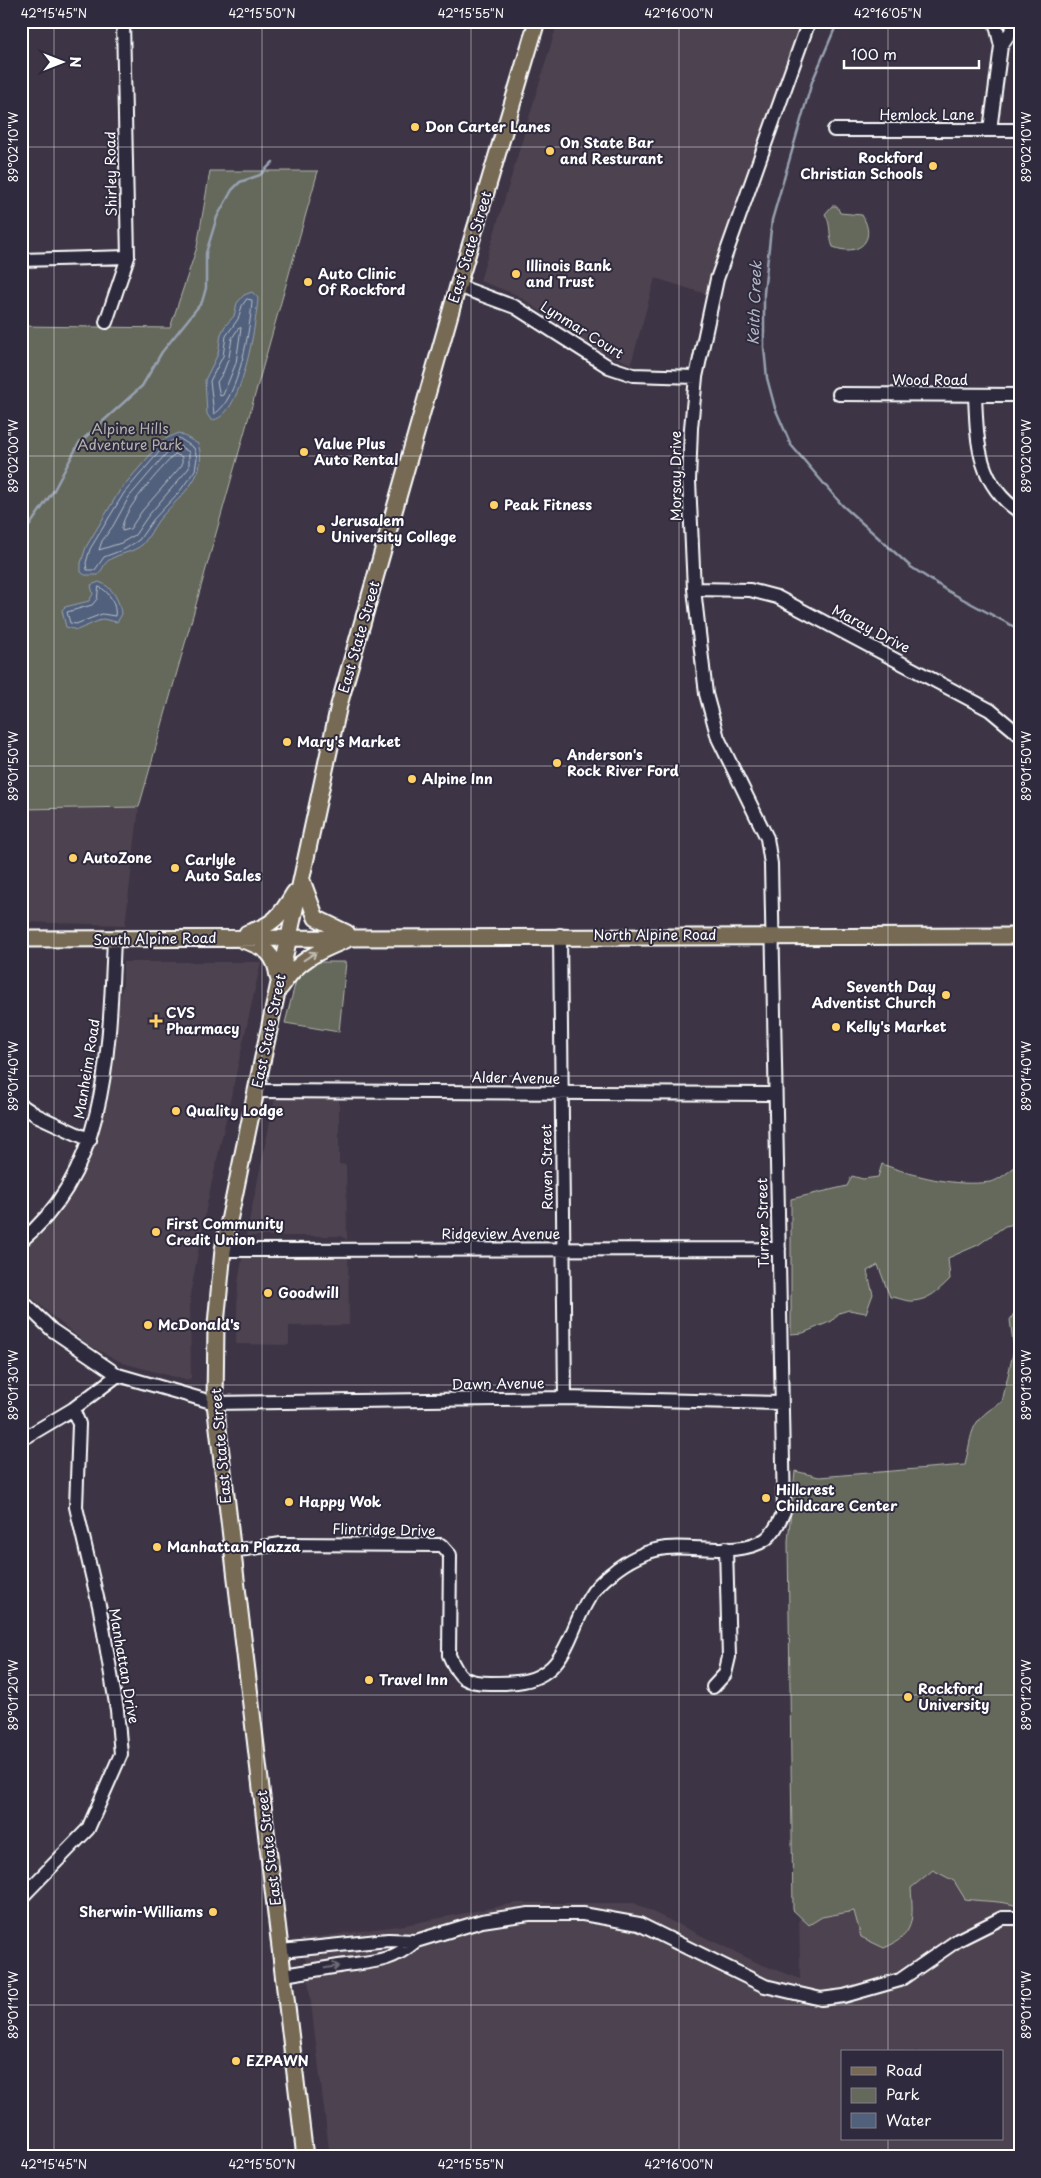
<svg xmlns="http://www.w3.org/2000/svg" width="1041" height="2178" viewBox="0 0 1041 2178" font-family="'Playpen Sans',sans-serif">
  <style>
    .built { fill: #4e424f; fill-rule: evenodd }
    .green { fill: #65695b; stroke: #b2b4ad }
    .water { fill: #51607b; stroke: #97a0b0 }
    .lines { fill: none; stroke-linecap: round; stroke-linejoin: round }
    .shore { stroke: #b9bfca; stroke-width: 1 }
    .stream { stroke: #97a0b0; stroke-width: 2.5 }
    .minor-casing { stroke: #fff; stroke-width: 16 }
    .major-casing { stroke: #fff; stroke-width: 19 }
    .minor { stroke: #2f2a3d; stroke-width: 12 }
    .major { stroke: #766a54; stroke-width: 15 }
    .oneway { stroke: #c1bcb2 }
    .oneway2 { stroke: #6d6a77 }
    .ticks { fill: none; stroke: #fff; stroke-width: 1; stroke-opacity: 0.45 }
    .poi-dot { fill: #ffd166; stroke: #2f2a3d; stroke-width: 2 }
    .labels { text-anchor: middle; stroke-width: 4; stroke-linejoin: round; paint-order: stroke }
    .street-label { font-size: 14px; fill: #fff; stroke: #2f2a3d }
    .poi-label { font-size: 14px; font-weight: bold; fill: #fff; stroke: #2f2a3d; text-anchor: start }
    .park-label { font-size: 14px; fill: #b2b4ad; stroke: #2f2a3d }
    .water-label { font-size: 15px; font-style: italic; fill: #b1b7c4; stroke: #2f2a3d }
    .neatline { fill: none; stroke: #fff; stroke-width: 2 }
    .ticks-label { font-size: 12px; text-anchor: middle; fill: #fff }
  </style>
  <rect width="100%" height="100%" fill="#3d3545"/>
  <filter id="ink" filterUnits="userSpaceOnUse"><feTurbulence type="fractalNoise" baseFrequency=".02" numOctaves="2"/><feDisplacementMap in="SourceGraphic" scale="10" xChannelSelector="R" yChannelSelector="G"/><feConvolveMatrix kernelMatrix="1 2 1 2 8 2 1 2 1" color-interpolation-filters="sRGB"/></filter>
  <g filter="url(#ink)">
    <path class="built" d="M558,21H801L722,243L706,294L655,278L631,364L592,347L517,295L480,281Z
      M139,807L125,925L21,922V809Z
      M123,962H261L207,1204L190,1296L191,1378L186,1380L123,1363L87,1344L52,1316L21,1287V1249L39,1235L60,1207L92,1151L104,1108L114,1050L118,1006L123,984Z
      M339,1097V1164L346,1165L347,1240L341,1236H246L275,1098Z
      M348,1252L349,1325L289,1326V1345L236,1344L238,1284L243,1253Z
      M1020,1484V2157H330L303,1939L405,1925L516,1903H634L760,1964L800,1979L794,1491ZM842,2052H1002V2139H842Z"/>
    <path class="green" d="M210,171H318L139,807L21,809V326L170,328L197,247Z
      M832,206H837L840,213L862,215C878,241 858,257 833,247C828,235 832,225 825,214Z
      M307,962H346L339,1032L285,1023L297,977Z
      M882,1164C914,1176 955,1187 990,1182C999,1181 1011,1169 1019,1164L1020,1223L1005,1226L978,1245L948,1258L950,1279C939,1290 929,1300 913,1301C906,1302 898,1297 890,1297L878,1265L867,1271L873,1294L866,1313L849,1310L839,1313L832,1321L803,1333L791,1334V1199L847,1186L852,1176L863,1179L878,1177Z
      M1020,1303V1907C1002,1900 984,1902 965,1899L954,1881L933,1870L911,1888C913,1918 916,1935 884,1948L861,1937L854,1911L822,1917L809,1925L793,1910L788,1541L795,1471L819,1477L965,1465C973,1430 969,1421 1002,1402L1014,1349L1010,1320Z"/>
    <path class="water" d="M252,292L258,298C256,322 242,420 211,420L207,414L205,380L218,354L221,334L225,326L234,316L237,303L244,295Z
      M179,433L198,444C210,478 176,498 158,521C153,528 149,537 143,544C133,553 119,553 109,560C104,563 102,571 98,575H85L81,572V563L86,547L120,490L163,440Z
      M99,582C112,586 121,602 121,616L117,622L103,619L77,630L66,627L62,610L65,607L89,601L93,594L91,585Z"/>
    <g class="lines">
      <path class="shore" d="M247,299L252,300C251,326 238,402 214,414L210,381L223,356L226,336L238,319L242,306Z
        M241,328L236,363L223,395L220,396L217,382L223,373L229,357L232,338L238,329Z
        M179,438L194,448L197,458L195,470L180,491L153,520L139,540L125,549L104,557L95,570H87L86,563L90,549L124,493L166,444Z
        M178,445L189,452V468L148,516L135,535L121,543L99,550L102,541L113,526L129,497L170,449Z
        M175,454L182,457V465L142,511L130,529L122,531C119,513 162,468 175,454Z
        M99,587C109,590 117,606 115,616L102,614L76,624L70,623L67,612L92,605L97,599Z"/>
      <path class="stream" d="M838,21L812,82L772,220L764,293V348L767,378L775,408L791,445L842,505L911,567L948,591L1020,630
        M21,538L54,490L79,443L142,386L162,352L202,302L206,288V253L217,217L232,190L240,182L260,175L273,162"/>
      <g class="minor-casing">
        <path id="minor" d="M1001,46L1018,21
          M834,130H1020
          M990,130L1001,46L995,21
          M21,260L128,257
          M458,286L515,307L609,367L633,375L696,377
          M106,322L128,257L123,21
          M839,394L1020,395
          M975,395C977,441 977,484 1020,512
          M694,589L750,590L777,597L990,710L1020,735
          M560,935L565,1398
          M256,1091L775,1094
          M21,1105L36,1115L90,1140
          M21,1241C110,1170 109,1042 114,940
          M223,1250L779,1249
          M21,1300L52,1330L118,1375L215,1403L565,1398L782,1403
          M21,1440L73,1409L118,1375
          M232,1551L281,1544L441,1545L450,1555L449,1655C459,1679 465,1683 491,1683C499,1683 509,1683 517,1682C567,1677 568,1631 589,1598C594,1589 604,1579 612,1573C626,1561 647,1550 666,1548C696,1545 741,1557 766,1539C775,1532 780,1521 784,1511L771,864L767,838L718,738L706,694L694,589L689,481L691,428L696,377L717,279L809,21
          M713,1687L725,1674L729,1657L726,1548
          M21,1898L88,1829L121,1754L117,1710L100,1610L76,1507L79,1424L73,1409
          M281,1951L388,1940L416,1941L482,1921L529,1914H583L639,1924L765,1986L821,1999L844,1996L900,1980L958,1940L1002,1918H1020
          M284,1975C302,1972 321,1969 339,1966C371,1961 389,1964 416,1941"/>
      </g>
      <g class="major-casing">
        <path id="major" d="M303,883L316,918L347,933
          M247,933C273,925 280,917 294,893
          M21,939L1020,936
          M242,940C265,947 275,953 278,977
          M281,987C297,960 319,951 346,940
          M305,2157L215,1403L216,1324L223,1250L262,1062L339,705L458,286L537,21"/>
      </g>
      <use href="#minor" class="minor"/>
      <use href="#major" class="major"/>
    </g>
    <defs><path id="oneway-shaft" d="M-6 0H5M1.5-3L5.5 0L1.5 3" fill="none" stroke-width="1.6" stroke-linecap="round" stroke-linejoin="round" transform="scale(1.25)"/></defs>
    <use class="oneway" href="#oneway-shaft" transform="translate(310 956) rotate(-33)"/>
    <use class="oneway2" href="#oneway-shaft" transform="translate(332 1967) rotate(-10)"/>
  </g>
  <path class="ticks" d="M54,21V2157M262,21V2157M471,21V2157M679,21V2157M888,21V2052M21,147H1020M21,456H1020M21,766H1020M21,1076H1020M21,1385H1020M21,1695H1020M21,2005H1020M888,2139V2157"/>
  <g class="poi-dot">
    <circle cx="415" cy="127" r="5"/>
    <circle cx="550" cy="151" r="5"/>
    <circle cx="933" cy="166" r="5"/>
    <circle cx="516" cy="274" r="5"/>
    <circle cx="308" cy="282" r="5"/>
    <circle cx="304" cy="452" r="5"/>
    <circle cx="494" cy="505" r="5"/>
    <circle cx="321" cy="529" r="5"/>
    <circle cx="287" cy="742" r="5"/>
    <circle cx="557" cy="763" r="5"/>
    <circle cx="412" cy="779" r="5"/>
    <circle cx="73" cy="858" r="5"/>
    <circle cx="175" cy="868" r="5"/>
    <circle cx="946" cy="995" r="5"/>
    <path d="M153.5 1013.5h5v5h5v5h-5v5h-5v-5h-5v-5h5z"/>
    <circle cx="836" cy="1027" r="5"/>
    <circle cx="176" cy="1111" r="5"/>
    <circle cx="156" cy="1232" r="5"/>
    <circle cx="268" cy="1293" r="5"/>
    <circle cx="148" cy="1325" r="5"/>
    <circle cx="766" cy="1498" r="5"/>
    <circle cx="289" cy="1502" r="5"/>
    <circle cx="157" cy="1547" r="5"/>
    <circle cx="369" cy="1680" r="5"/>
    <circle cx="908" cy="1697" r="5"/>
    <circle cx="213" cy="1912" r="5"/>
    <circle cx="236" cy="2061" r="5"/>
  </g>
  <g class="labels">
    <g class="street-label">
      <text x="927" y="120">Hemlock Lane</text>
      <text transform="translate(111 174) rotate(-91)" y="5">Shirley Road</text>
      <text transform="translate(470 247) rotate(-73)" y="5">East State Street</text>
      <text transform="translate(582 330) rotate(32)" y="5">Lynmar Court</text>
      <text x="930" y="385">Wood Road</text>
      <text transform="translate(676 476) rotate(-90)" y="5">Morsay Drive</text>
      <text transform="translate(871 629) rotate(28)" y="5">Maray Drive</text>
      <text transform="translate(359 637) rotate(-74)" y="5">East State Street</text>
      <text x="655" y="940">North Alpine Road</text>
      <text transform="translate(155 939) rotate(-1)" y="5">South Alpine Road</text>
      <text transform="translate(269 1031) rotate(-78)" y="5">East State Street</text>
      <text transform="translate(87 1069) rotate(-81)" y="5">Manheim Road</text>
      <text transform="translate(516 1078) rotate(1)" y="5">Alder Avenue</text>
      <text transform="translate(547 1167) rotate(-91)" y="5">Raven Street</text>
      <text transform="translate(763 1223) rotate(-91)" y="5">Turner Street</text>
      <text x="501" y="1239">Ridgeview Avenue</text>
      <text transform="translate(498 1384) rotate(-1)" y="5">Dawn Avenue</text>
      <text transform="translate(221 1446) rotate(-95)" y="5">East State Street</text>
      <text transform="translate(384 1530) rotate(1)" y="5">Flintridge Drive</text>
      <text transform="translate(124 1666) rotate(80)" y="5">Manhattan Drive</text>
      <text transform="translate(269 1848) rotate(-97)" y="5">East State Street</text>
    </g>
    <g class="poi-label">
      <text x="425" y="132">Don Carter Lanes</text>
      <text x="560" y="148">On State Bar<tspan x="560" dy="16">and Resturant</tspan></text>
      <text x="923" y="163" text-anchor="end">Rockford<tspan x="923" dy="16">Christian Schools</tspan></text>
      <text x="526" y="271">Illinois Bank<tspan x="526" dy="16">and Trust</tspan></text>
      <text x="318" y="279">Auto Clinic<tspan x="318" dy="16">Of Rockford</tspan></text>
      <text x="314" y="449">Value Plus<tspan x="314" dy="16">Auto Rental</tspan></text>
      <text x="504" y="510">Peak Fitness</text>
      <text x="331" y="526">Jerusalem<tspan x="331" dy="16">University College</tspan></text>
      <text x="297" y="747">Mary's Market</text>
      <text x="567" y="760">Anderson's<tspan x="567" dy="16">Rock River Ford</tspan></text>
      <text x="422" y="784">Alpine Inn</text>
      <text x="83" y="863">AutoZone</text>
      <text x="185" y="865">Carlyle<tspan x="185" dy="16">Auto Sales</tspan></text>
      <text x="936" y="992" text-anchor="end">Seventh Day<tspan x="936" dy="16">Adventist Church</tspan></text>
      <text x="166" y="1018">CVS<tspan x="166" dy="16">Pharmacy</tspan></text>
      <text x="846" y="1032">Kelly's Market</text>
      <text x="186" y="1116">Quality Lodge</text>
      <text x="166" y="1229">First Community<tspan x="166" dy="16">Credit Union</tspan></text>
      <text x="278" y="1298">Goodwill</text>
      <text x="158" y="1330">McDonald's</text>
      <text x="776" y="1495">Hillcrest<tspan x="776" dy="16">Childcare Center</tspan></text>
      <text x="299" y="1507">Happy Wok</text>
      <text x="167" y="1552">Manhattan Plazza</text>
      <text x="379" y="1685">Travel Inn</text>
      <text x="918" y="1694">Rockford<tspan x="918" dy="16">University</tspan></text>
      <text x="203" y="1917" text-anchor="end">Sherwin-Williams</text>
      <text x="246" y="2066">EZPAWN</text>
    </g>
    <g class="park-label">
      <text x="130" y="434">Alpine Hills<tspan x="130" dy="16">Adventure Park</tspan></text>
    </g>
    <g class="water-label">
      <text transform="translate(755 303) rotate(-88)" y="5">Keith Creek</text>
    </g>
  </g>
  <rect width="1041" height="2178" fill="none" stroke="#2f2a3d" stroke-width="55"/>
  <rect x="841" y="2050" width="162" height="90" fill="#2f2a3d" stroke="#827f8b"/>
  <rect x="851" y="2067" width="25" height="8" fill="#766a54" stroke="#827f8b"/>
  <text x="886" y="2076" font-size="15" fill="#ffffff">Road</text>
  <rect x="851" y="2088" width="25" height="15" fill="#65695b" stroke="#827f8b"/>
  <text x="886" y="2100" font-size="15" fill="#ffffff">Park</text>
  <rect x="851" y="2113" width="25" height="15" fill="#51607b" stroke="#827f8b"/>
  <text x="886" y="2126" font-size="15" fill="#ffffff">Water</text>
  <g transform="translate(62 62) rotate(90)" stroke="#2f2a3d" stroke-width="4" paint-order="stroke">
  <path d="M0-4L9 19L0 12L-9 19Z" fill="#ffffff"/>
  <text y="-8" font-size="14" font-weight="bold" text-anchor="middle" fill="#ffffff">N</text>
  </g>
  <path d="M844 60v8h135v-8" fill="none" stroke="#ffffff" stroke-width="2.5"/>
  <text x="851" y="60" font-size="15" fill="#ffffff" stroke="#2f2a3d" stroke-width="4" paint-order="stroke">100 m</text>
  <rect x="28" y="28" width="986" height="2122" class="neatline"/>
  <g class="ticks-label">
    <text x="54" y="18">42°15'45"N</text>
    <text x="262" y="18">42°15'50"N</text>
    <text x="471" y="18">42°15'55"N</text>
    <text x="679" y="18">42°16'00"N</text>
    <text x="888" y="18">42°16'05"N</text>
    <text transform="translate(1027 147) rotate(-90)" y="4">89°02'10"W</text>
    <text transform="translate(14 147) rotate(-90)" y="4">89°02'10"W</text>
    <text transform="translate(14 456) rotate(-90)" y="4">89°02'00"W</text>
    <text transform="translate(1027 456) rotate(-90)" y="4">89°02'00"W</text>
    <text transform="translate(14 766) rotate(-90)" y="4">89°01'50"W</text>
    <text transform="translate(1027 766) rotate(-90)" y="4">89°01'50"W</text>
    <text transform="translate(14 1076) rotate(-90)" y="4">89°01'40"W</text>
    <text transform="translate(1027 1076) rotate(-90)" y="4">89°01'40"W</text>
    <text transform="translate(1027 1385) rotate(-90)" y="4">89°01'30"W</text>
    <text transform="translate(14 1385) rotate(-90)" y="4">89°01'30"W</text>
    <text transform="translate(1027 1695) rotate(-90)" y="4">89°01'20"W</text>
    <text transform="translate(14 1695) rotate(-90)" y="4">89°01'20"W</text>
    <text transform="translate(14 2005) rotate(-90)" y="4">89°01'10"W</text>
    <text transform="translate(1027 2005) rotate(-90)" y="4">89°01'10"W</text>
    <text x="54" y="2169">42°15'45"N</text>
    <text x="262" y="2169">42°15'50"N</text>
    <text x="471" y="2169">42°15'55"N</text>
    <text x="679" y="2169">42°16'00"N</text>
  </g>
</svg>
